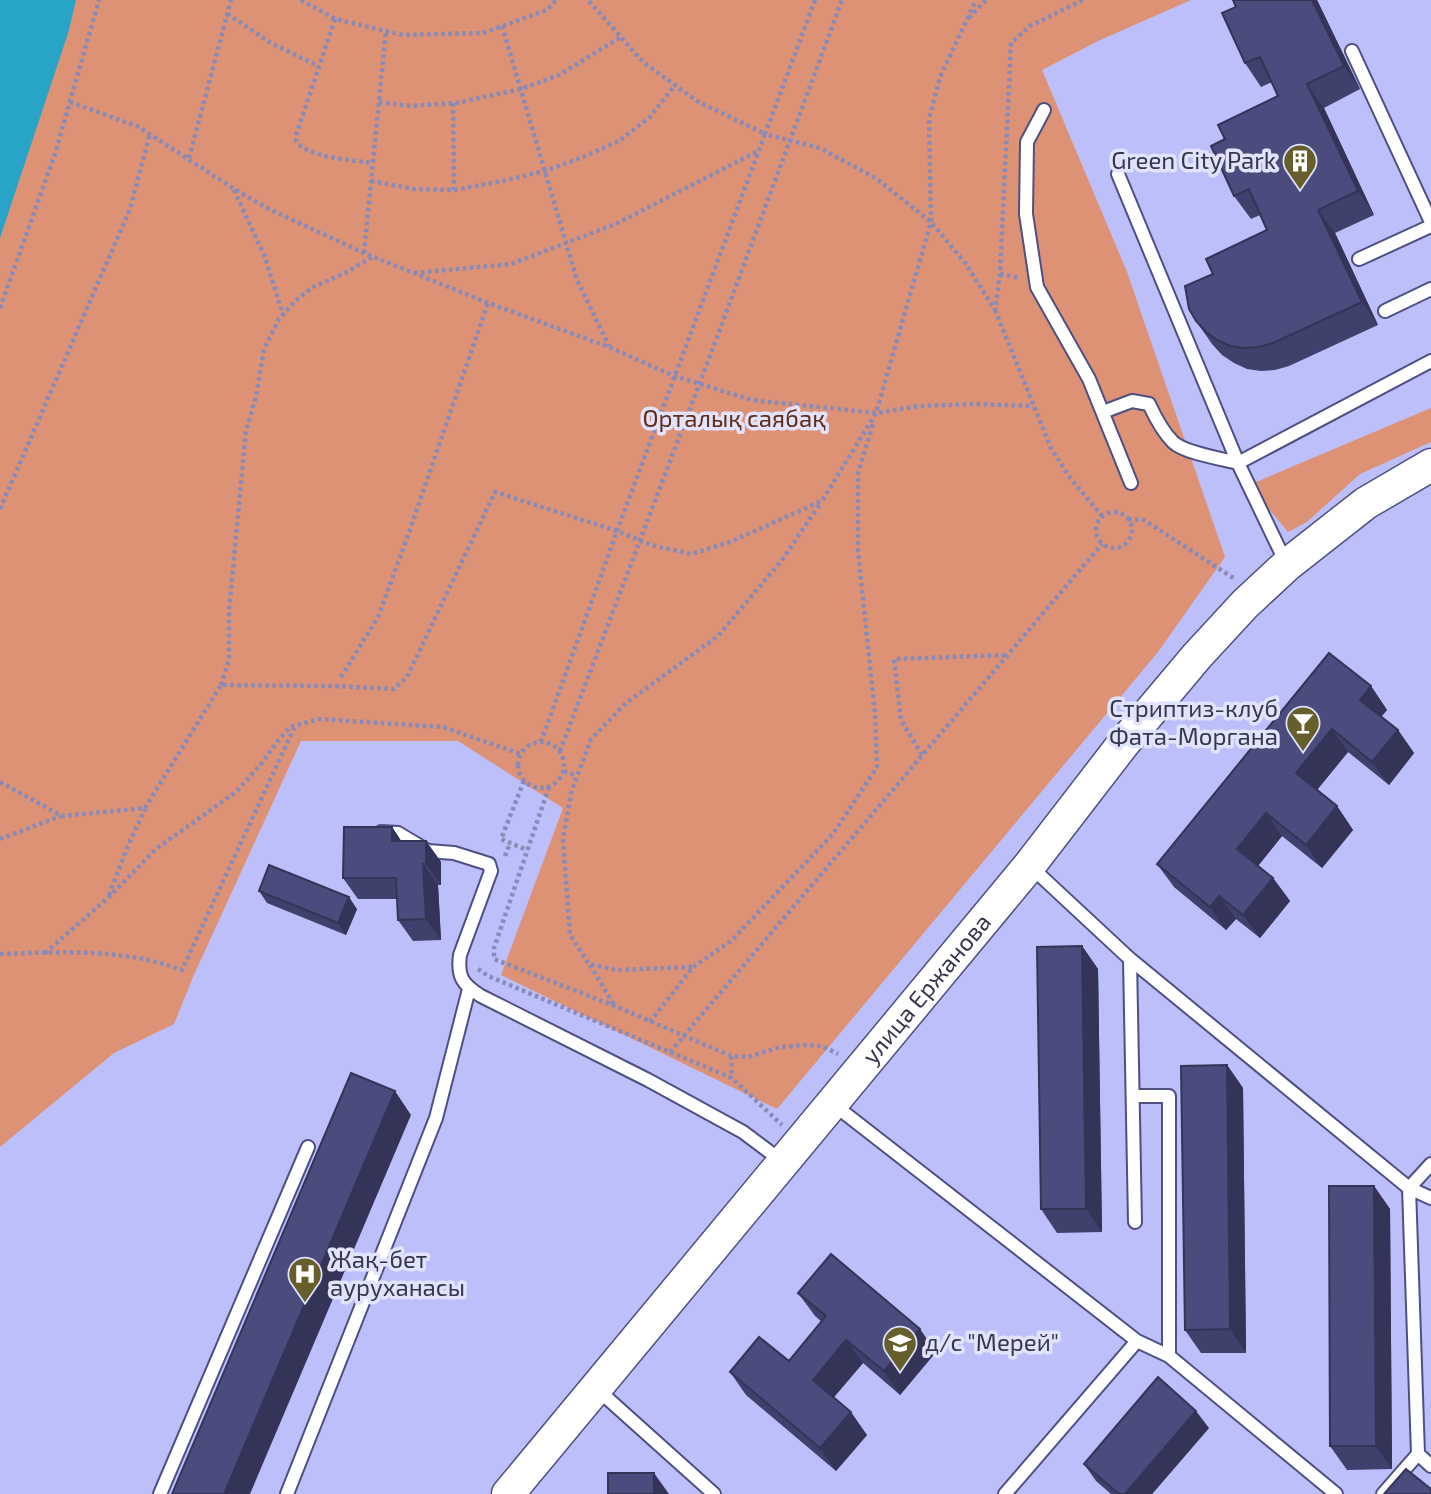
<svg xmlns="http://www.w3.org/2000/svg" width="1431" height="1494" viewBox="0 0 1431 1494" font-family="'Exo 2',sans-serif">
  <style>
    .green { fill: #dd9276 }
    .water { fill: #28a4c6 }
    .lines { fill: none; stroke-linecap: round; stroke-linejoin: round }
    .service-casing { stroke: #4e4f82; stroke-width: 16 }
    .tertiary-casing { stroke: #4e4f82; stroke-width: 35 }
    .path { stroke: #888ab7; stroke-width: 4.5; stroke-dasharray: 3.5 3.5; stroke-linecap: butt }
    .service { stroke: #fff; stroke-width: 12 }
    .tertiary { stroke: #fff; stroke-width: 32 }
    .wall { fill: #40406c }
    .shaded-wall { fill: #343458 }
    .building { fill: #4b4b7e; stroke: #343458; stroke-width: 2 }
    .labels { text-anchor: middle; stroke-width: 7; stroke-linejoin: round; paint-order: stroke }
    .poi-label { font-size: 24px; fill: #35374e; stroke: #e1e3fc; text-anchor: end }
    .park-label { font-size: 24px; fill: #622c15; stroke: #e1e3fc }
    .street-label { font-size: 24px; fill: #35374e; stroke: #e1e3fc }
  </style>
  <rect width="100%" height="100%" fill="#bcbffa"/>
  <path class="green" d="M0,0H1191L1098,41L1042,70L1127,272L1225,557L1158,652L777,1109L501,975L563,808L458,741H301L193,977L174,1024L114,1053L0,1147Z
    M1431,408V442L1360,474L1307,522L1288,532L1249,485Z"/>
  <path class="water" d="M0,0H76L69,30L0,238Z"/>
  <g class="lines">
    <g class="service-casing">
      <path id="service" d="M1352,51L1431,222
        M1044,110L1027,142L1026,214L1037,287L1089,379L1131,483
        M1118,174L1238,463
        M1359,259L1431,226
        M1385,311L1431,289
        M1103,412L1132,401L1149,404C1155,417 1163,432 1173,442C1184,453 1223,459 1238,463
        M1287,565L1238,463L1431,361
        M381,832L398,833L428,851L454,853L489,864L491,871L460,955C457,977 463,985 481,996L648,1080L743,1132L783,1162
        M1030,866L1130,959L1409,1188L1431,1198
        M1130,959L1135,1222
        M1133,1096H1169V1356
        M833,1104L1137,1341L1169,1356L1336,1494
        M1431,1164L1409,1188L1418,1454L1431,1466
        M597,1389L714,1494
        M160,1494L308,1147
        M287,1494L436,1118L469,989
        M1005,1494L1137,1341
        M1383,1494L1418,1454"/>
    </g>
    <g class="tertiary-casing">
      <g id="tertiary">
        <path id="s1" d="M508,1494L1029,866L1123,744L1197,656L1245,604L1287,565L1366,503L1431,465"/>
      </g>
    </g>
    <path class="path" d="M301,0L335,19L403,35L483,33L547,10L556,0
      M815,0L765,134L820,148L877,179L931,222L966,264L995,310L1000,274L1011,43L1030,26L1083,0
      M227,14L271,43L318,66
      M969,18L986,0
      M335,19L296,135C296,136 296,139 296,140C302,157 357,161 373,163
      M502,26L577,280L609,346
      M70,102L139,127L234,189L269,209L364,253L488,303L609,347L674,376L752,400L876,413L919,406L973,404L1033,406
      M379,102L410,106L457,103L521,89L559,75L621,37
      M453,103L454,190
      M189,158L231,0
      M371,181L414,189L454,190L502,181L545,171L583,157L619,141L650,117L675,85
      M234,190L265,257L283,315
      M364,253L386,30
      M414,273L511,264L618,223L758,151
      M1000,274L1020,278
      M0,308L55,154L99,0
      M995,310L1051,448L1071,479L1102,516
      M0,509L130,209L150,134
      M1096 530a18 18 0 1 1 36 0a18 18 0 1 1-36 0Z
      M1128,519L1144,520L1235,579
      M341,677L378,617L407,538L488,303
      M221,685L229,660V611L246,430L256,397L264,349L279,319L295,301L313,287L345,273L372,257
      M518 765a23 23 0 1 1 46 0a23 23 0 1 1-46 0Z
      M541,742L617,531L765,134L697,101L643,62L588,0
      M560,751L713,348L842,0
      M922,755L901,720L894,659L1007,655
      M564,771L577,776
      M524,781L501,839L527,850
      M0,782L62,816L145,808L221,685L335,686L394,689L407,677L495,492L617,531L651,545L691,554L730,542L822,501L876,413L931,222L929,119L940,77L976,0
      M549,787L494,948V959L615,1006L731,1056L748,1057L781,1047L804,1045L822,1046L838,1054
      M0,839L61,816
      M505,856L510,843
      M109,895L127,848L145,809
      M45,953L109,897L156,849L236,792L261,764L277,742L290,727L319,719L443,727L521,754
      M0,954C63,952 122,948 182,970L295,726
      M590,965L614,1005
      M692,967L617,970L589,964L570,935L563,839L572,790L591,739L626,703L718,636L782,560L820,504
      M478,969L488,976L732,1078L782,1125
      M650,1022L693,967L731,941L833,834L877,767L875,714L858,551V473L874,421
      M670,1052L1102,544
      M731,1056L732,1078"/>
    <use href="#service" class="service"/>
    <use href="#tertiary" class="tertiary"/>
  </g>
  <path class="wall" d="M1233,0H1317L1360,89L1324,108L1374,215L1335,233L1378,325L1289,366L1275,370L1261,371L1247,369L1234,363L1222,355L1212,344L1196,321L1213,274L1267,230L1260,215L1251,219L1234,196L1225,139L1278,96L1272,82L1261,87L1245,63L1236,7Z
    M1371,686L1387,710L1381,717L1398,730L1414,753L1389,785L1348,752L1317,790L1337,806L1353,830L1322,868L1282,836L1258,866L1273,878L1290,901L1260,938L1236,919L1226,930L1174,887L1157,864Z
    M392,827L401,841H426L441,862V885H438L441,940L413,941L398,920L397,899H358L343,878Z
    M259,891L357,909L346,935L267,903Z
    M1082,946L1098,969L1102,1232L1057,1233L1041,1209Z
    M1227,1065L1243,1088L1246,1353H1201L1185,1330Z
    M1374,1186L1390,1209L1392,1469L1347,1470L1330,1446Z
    M798,1293L936,1352L900,1395L863,1363L834,1397L867,1435L836,1471L746,1395L730,1372L789,1361L822,1322L815,1316Z
    M1209,1428L1152,1494H1111L1096,1481L1084,1464Z"/>
  <path class="shaded-wall" d="M1312,0H1317L1360,89L1344,66Z
    M1307,84L1324,108L1374,215L1358,191Z
    M1318,210L1335,233L1378,325L1362,302Z
    M1371,686L1387,710L1376,723L1360,700Z
    M1332,729L1348,752L1312,796L1296,773Z
    M1398,730L1414,753L1389,785L1372,762Z
    M1337,806L1353,830L1322,868L1306,845Z
    M1266,813L1282,836L1253,872L1237,849Z
    M392,827L406,848L392,841Z
    M426,841L441,862V885L426,864Z
    M423,864L438,885L441,940L426,919Z
    M1273,878L1290,901L1260,938L1243,915Z
    M1219,896L1236,919L1226,930L1210,907Z
    M349,897L357,909L346,935L338,923Z
    M1082,946L1098,969L1102,1232L1086,1209Z
    M1227,1065L1243,1088L1246,1353L1230,1329Z
    M395,1091L411,1115L250,1494H224Z
    M1374,1186L1390,1209L1392,1469L1376,1446Z
    M920,1329L936,1352L900,1395L884,1371Z
    M846,1340L863,1363L829,1403L813,1380Z
    M1196,1411L1209,1428L1152,1494H1125Z
    M851,1412L867,1435L836,1471L820,1448Z
    M654,1473L669,1494H654Z"/>
  <path class="building" d="M1233,0H1312L1344,66L1307,84L1358,191L1318,210L1362,302L1273,343L1259,347L1245,348L1230,346L1217,340L1206,332L1196,321L1189,309L1185,286L1213,274L1206,259L1267,230L1249,189L1234,196L1211,146L1225,139L1218,125L1278,96L1260,57L1245,63L1222,13L1236,7Z
    M1329,653L1371,686L1360,700L1398,730L1372,762L1332,729L1296,773L1337,806L1306,845L1266,813L1237,849L1273,878L1243,915L1219,896L1210,907L1157,864Z
    M344,827H392V841H426V864H423L426,919L398,920L396,878H343Z
    M269,865L349,897L338,923L259,891Z
    M1082,946L1086,1209H1041L1037,947Z
    M1227,1065L1230,1329L1185,1330L1181,1066Z
    M351,1073L395,1091L224,1494H172Z
    M1329,1186H1374L1376,1446H1330Z
    M831,1254L920,1329L884,1371L846,1340L813,1380L851,1412L820,1448L730,1372L759,1337L789,1361L826,1316L798,1293Z
    M1158,1377L1196,1411L1125,1494H1119L1084,1464Z
    M1406,1469L1431,1489V1494H1384Z
    M608,1473H654V1494H608Z"/>
  <defs>
    <g id="building-pin" transform="scale(1.75)"><path d="M0 17L-7.5 6A9.5 9.5 0 1 1 7.5 6Z" fill="#665f2c" stroke="#e1e3fc"/><path d="M-4-6H4V6H1V3H-1V6H-4ZM-2.5-4.3h1.7v1.8h-1.7ZM.8-4.3h1.7v1.8H.8ZM-2.5-1h1.7V.8h-1.7ZM.8-1h1.7V.8H.8Z" fill="#fff"/></g>
    <g id="bar-pin" transform="scale(1.75)"><path d="M0 17L-7.5 6A9.5 9.5 0 1 1 7.5 6Z" fill="#665f2c" stroke="#e1e3fc"/><path d="M-6-5H6L.8 .8V4.5H3.5V6h-7V4.5H-.8V.8Z" fill="#fff"/></g>
    <g id="hospital-pin" transform="scale(1.75)"><path d="M0 17L-7.5 6A9.5 9.5 0 1 1 7.5 6Z" fill="#665f2c" stroke="#e1e3fc"/><path d="M-5-5h3v3.5h4V-5h3V5h-3V1.5h-4V5h-3Z" fill="#fff"/></g>
    <g id="school-pin" transform="scale(1.75)"><path d="M0 17L-7.5 6A9.5 9.5 0 1 1 7.5 6Z" fill="#665f2c" stroke="#e1e3fc"/><path d="M0-5L7-2L0 1L-7-2ZM-4 1L0 2.5L4 1V4Q0 6-4 4Z" fill="#fff"/></g>
  </defs>
  <g fill-rule="evenodd">
    <use href="#building-pin" x="1300" y="161"/>
    <use href="#bar-pin" x="1303" y="723"/>
    <use href="#hospital-pin" x="305" y="1274"/>
    <use href="#school-pin" x="900" y="1343"/>
  </g>
  <g class="labels">
    <g class="poi-label">
      <text x="1276" y="169">Green City Park</text>
      <text x="1278" y="717">Стриптиз-клуб<tspan x="1278" dy="28">Фата-Моргана</tspan></text>
      <text x="330" y="1268" text-anchor="start">Жақ-бет<tspan x="330" dy="28">ауруханасы</tspan></text>
      <text x="925" y="1351" text-anchor="start">д/с "Мерей"</text>
    </g>
    <g class="park-label">
      <text x="734" y="427">Орталық саябақ</text>
    </g>
    <g class="street-label">
      <text dy="8" stroke="none"><textPath href="#s1" startOffset="656">улица Ержанова</textPath></text>
    </g>
  </g>
</svg>
